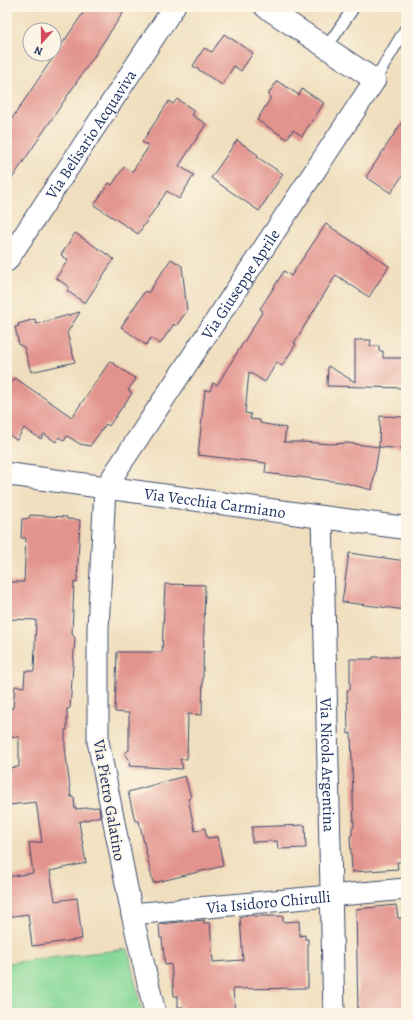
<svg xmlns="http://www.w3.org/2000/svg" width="413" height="1020" viewBox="0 0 413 1020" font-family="Alegreya,serif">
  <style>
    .green { fill: #88d999; stroke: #52847c }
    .building { fill: #e2938d }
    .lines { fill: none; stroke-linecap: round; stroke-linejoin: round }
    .lane-casing { stroke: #3b496c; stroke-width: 13 }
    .street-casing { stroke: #3b496c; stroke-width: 23 }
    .secondary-casing { stroke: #3b496c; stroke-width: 24 }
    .lane { stroke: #fff; stroke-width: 11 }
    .street { stroke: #fff; stroke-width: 21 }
    .secondary { stroke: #fff; stroke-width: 22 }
    .labels { text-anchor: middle; stroke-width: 4; stroke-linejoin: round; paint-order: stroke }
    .street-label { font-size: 16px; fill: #1b2f5e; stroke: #fcf5e5 }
  </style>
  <rect width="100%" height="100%" fill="#fcf5e5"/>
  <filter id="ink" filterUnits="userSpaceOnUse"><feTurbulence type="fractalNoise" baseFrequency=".025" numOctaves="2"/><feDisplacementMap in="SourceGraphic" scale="8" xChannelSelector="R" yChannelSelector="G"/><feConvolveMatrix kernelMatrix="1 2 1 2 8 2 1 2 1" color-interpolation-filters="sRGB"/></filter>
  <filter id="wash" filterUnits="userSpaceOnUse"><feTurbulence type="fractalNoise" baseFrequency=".012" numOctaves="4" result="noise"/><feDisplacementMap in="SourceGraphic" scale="16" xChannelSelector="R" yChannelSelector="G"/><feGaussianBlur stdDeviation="0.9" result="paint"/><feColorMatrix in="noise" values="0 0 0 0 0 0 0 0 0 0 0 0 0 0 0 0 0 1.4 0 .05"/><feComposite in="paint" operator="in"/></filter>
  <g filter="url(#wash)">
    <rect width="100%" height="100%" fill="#f0dfbe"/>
    <path class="green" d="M128,949L142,1013H7V963Z"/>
    <g id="blocks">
      <path class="building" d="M87,7H127L7,186V126Z
        M224,34L253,53L241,71L234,66L222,85L193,66L204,48L212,52Z
        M277,81L299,95L302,89L324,103L302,136L293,130L287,139L257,120L270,99L269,93Z
        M177,99L195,111L192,115L206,124L179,166L194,175L179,199L167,191L138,234L94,205L109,183L112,185L124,167L132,172L149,146L142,142L169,101L173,104Z
        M406,116V170L391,193L366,177Z
        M237,140L258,155L257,157L283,174L259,211L211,178Z
        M326,224L389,266L369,297L336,275L294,343L296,344L282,366L277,362L265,382L249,372L245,413L251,414L250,419L260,420V423L286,428L284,442H303L330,444L347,443L379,447L372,490L341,482L265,473L266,463L198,455L205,390L210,391L213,383L217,385L263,311L260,309L284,271L291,276Z
        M75,233L114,259L85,303L67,291L69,287L56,278L68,260L61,255Z
        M171,259L182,266L187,311L176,326L174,324L160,344L151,338L146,345L121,327L145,291L148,293Z
        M80,312L67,333L75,362L31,372L24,347L19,345L15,327L19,326L18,324L35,319L36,324Z
        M355,340H371L370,346H379V351H383V358H406V388L327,386L328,366L355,382Z
        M110,361L136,379L128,390L132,393L109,426L106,424L90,446L80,444L67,436L64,441L59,437L56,442L44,434L41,439L24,428L17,440L7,434V390L15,378L72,417Z
        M380,416L406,417V449L379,447Z
        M30,515L67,517V519L80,520L77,583L74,582L72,634L75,638L70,708L67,709V730H65V747L71,797H74L75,809L99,807L100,816L79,822L86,863L50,871L55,901L77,898L82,939L32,946L28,914L7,917V877L33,873L29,843L42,842L36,802L10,805L7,785V768L19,767V737L7,736V708H13L15,686L24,687L25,671H34L36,620L7,619V582H24L26,538H21L22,519L29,518Z
        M349,553L406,561V610L342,602Z
        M165,584L205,585L202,715L188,714L187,759H180L183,769L129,766L130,761L125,753L129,750V713L115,712L117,652H162Z
        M373,657H406V861L397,862L398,869L352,872L350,836L352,835V828L354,827L351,733L348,734L347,690H350V659H373Z
        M185,776L191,798L188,799L195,831L205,828L207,838L218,837L223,866L153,883L139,821H135L128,792Z
        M305,825L306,848L278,849L277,841L252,842V827Z
        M396,905L398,918H406V1013H358L356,909Z
        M252,915L254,916H283V922L299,921L300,936L305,935V939H308V988L233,989L235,1013H183V1007H178V996H174L171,964L165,965L162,938H160L159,924L204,920V923H210L213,962L243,960L240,918L245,916Z"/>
    </g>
  </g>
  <g filter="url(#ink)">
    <use href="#blocks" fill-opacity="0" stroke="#3b496c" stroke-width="1"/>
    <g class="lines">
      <g class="lane-casing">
        <path id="lane" d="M326,48L354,7
          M375,80L406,28"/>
      </g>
      <g class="street-casing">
        <g id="street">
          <path id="s1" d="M7,261L174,7"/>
          <path id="s2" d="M322,517L334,1013"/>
          <path id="s3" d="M132,914L406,889"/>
          <path id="s4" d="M155,1013L132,914L98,741V628L105,488L375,80L265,7"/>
        </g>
      </g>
      <g class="secondary-casing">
        <g id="secondary">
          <path id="s5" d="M7,474L322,517L406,528"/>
        </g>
      </g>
      <use href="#lane" class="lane"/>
      <use href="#street" class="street"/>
      <use href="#secondary" class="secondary"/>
    </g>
  </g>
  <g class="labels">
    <g class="street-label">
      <text dy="6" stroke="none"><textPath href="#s1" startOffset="152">Via Belisario Acquaviva</textPath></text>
      <text dy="6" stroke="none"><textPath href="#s4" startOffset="776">Via Giuseppe Aprile</textPath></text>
      <text dy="6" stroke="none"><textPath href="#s5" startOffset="210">Via Vecchia Carmiano</textPath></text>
      <text dy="6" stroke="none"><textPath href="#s2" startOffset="248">Via Nicola Argentina</textPath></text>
      <text transform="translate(110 800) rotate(80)" y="6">Via Pietro Galatino</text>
      <text dy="6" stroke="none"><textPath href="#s3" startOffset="137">Via Isidoro Chirulli</textPath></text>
    </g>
  </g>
  <rect width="413" height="1020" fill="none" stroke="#fcf5e5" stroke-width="24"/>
  <g transform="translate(42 42) rotate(201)"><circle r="19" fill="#fcf5e5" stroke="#a2a6af"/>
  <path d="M0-3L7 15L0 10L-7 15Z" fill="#d1495b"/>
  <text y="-6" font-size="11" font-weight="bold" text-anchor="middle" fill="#1b2f5e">N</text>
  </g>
</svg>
